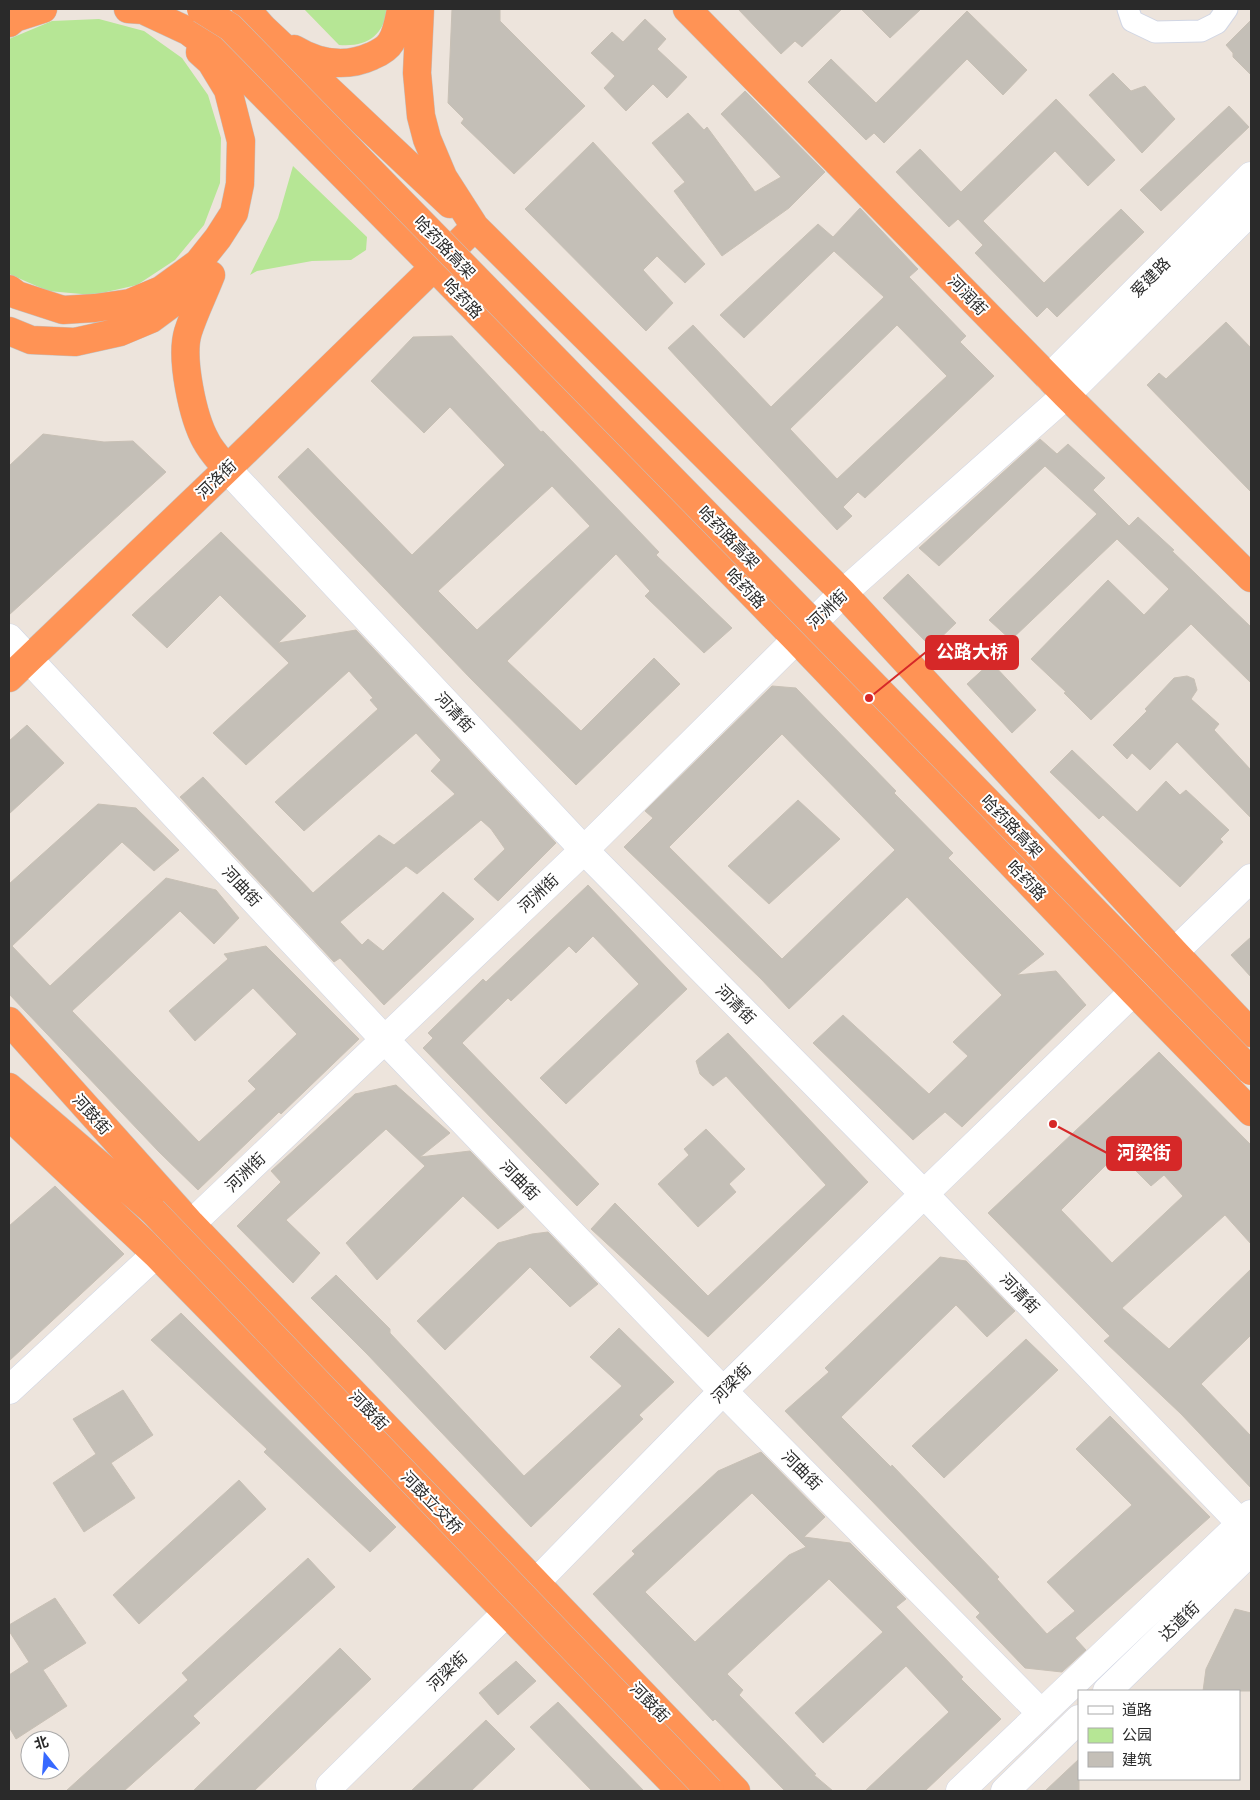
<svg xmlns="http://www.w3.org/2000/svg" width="1260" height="1800" viewBox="0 0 1260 1800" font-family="Karla,'Noto Sans SC',sans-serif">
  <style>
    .green { fill: #b6e695 }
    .building { fill: #c4bfb7; stroke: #c8c0b5; fill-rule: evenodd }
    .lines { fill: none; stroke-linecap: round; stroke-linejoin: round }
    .street-casing { stroke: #d1d6e4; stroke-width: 23 }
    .secondary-casing { stroke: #d1d6e4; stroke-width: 29 }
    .highway-casing { stroke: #c3c3c3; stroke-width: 29 }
    .street { stroke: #fff; stroke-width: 21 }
    .secondary { stroke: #fff; stroke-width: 28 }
    .highway { stroke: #ff9355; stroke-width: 28 }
    .highway-bridge-casing { stroke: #c3c3c3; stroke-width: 29; stroke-linecap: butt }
    .highway-bridge { stroke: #ff9355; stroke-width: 28 }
    .labels { text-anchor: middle; stroke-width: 4; stroke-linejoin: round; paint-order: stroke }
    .street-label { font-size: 16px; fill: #2a2a2a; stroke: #fff }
    .leader { fill: none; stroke: #d62828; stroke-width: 2 }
    .callout-dot { fill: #d62828; stroke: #fff; stroke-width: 2 }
    .callout { fill: #d62828; stroke: #d62828; stroke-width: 2 }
    .callout-label { font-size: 18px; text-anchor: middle; font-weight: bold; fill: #fff }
  </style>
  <rect width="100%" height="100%" fill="#ede4dc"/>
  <path class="green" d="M304,9H389C381,36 369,47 339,45Z
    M99,19L144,31L182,58L208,95L221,138L220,183L204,225L175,260L137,285L93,295L48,291L9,274V39L52,21Z
    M293,166L367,237L366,250L351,260L312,261L257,271L250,275L278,218Z"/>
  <path class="building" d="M452,9H500V21L585,106L514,174L461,123L464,119L448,103Z
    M738,9H842L802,47L795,41L781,54Z
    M861,9H921L890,38Z
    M967,11L1027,70L1003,95L967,59L884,143L874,133L866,140L808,82L831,59L876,103Z
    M645,19L666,39L657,49L687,77L667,98L653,84L626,111L604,88L615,76L591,53L612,32L623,42Z
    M1251,20V75L1233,57V53L1226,45Z
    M1113,73L1131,91L1145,86L1175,119L1142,153L1089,95Z
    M745,91L825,172L789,208L722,256L674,191L685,182L652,143L688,113L704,130L707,127L755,192L781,177L721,114Z
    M1056,99L1115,160L1088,186L1055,151L983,221L1044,283L1121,209L1144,232L1057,317L1047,307L1037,317L975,253L983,245L958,219L949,227L896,172L920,149L961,192Z
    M1229,106L1249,127L1161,211L1140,190Z
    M593,142L705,264L685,283L657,256L643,270L673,303L646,331L525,209Z
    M860,208L918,269L909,277L966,336L960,342L994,376L865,498L858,492L843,507L852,516L837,530L668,348L693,325L771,407L884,297L834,251L744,338L720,315L818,224L833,237ZM897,325L947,376L837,479L790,429Z
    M1226,322L1251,348V492L1147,385L1159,373L1166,379Z
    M452,336L541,432L543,431L659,552L656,555L732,628L704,653L645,596L650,591L616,554L507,661L581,731L654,658L680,684L576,785L470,678L278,477L308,448L412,555L505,465L450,407L424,433L371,381L413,337ZM552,486L590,526L477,630L438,591Z
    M43,434L104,442L133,441L166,472L9,615V466Z
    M1040,439L1057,454L1068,444L1105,478L1093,490L1129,526L1138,517L1174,550L1172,551L1251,627V683L1191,624L1091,720L1064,693L1066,692L1031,659L1108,580L1144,615L1169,589L1117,539L1011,640L989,620L1097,514L1045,466L939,566L919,548Z
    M221,532L306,616L278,643L356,630L556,843L498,901L474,879L505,849L491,829L481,820L417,874L406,866L340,922L362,945L368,939L383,951L443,892L474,919L384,1005L340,958L334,962L180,797L203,777L313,893L379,835L394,845L455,794L431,771L441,760L416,733L304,831L275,802L378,709L370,700L373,698L349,671L246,765L213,733L289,663L220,595L167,648L132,615Z
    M908,574L956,623L931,647L883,598Z
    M991,662L1036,710L1012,733L967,684Z
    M1187,676L1194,679L1197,690L1191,699L1219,724L1214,730L1251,770V818L1177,742L1150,770L1132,753L1127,759L1113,745L1147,711L1145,709L1174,678Z
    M772,686L796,688L896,791L894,793L953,853L948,858L1044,954L1017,975L1056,971L1086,1005L962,1127L945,1112L913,1140L813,1043L843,1015L929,1094L968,1056L953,1042L1002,995L907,897L789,1009L761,979L624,847L653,818L645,811ZM782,734L895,850L782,959L669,847Z
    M27,725L64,763L9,814V741Z
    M1072,750L1137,812L1166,781L1180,795L1186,790L1229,830L1220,839L1223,842L1180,887L1103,815L1099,819L1050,772Z
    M798,800L840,839L769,904L728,866Z
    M98,804L136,808L179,850L154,871L122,842L12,946L50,986L166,878L216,890L239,918L214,944L180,911L72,1011L199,1142L256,1089L248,1081L297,1034L253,988L195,1041L169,1011L228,959L224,954L266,946L359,1039L281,1114L279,1112L198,1190L159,1152L9,994V884Z
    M588,885L687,989L566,1104L540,1078L639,984L593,936L576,953L569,946L511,1001L508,998L462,1043L599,1184L577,1206L423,1048L433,1038L428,1033L483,979L486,982Z
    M1251,937V977L1231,955Z
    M728,1033L868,1182L708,1337L591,1229L615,1203L708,1296L826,1185L726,1076L713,1086L700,1074L696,1061Z
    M1159,1052L1251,1145V1244L1225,1215L1122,1308L1169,1349L1251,1269V1335L1201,1384L1251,1436V1488L1181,1414L1104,1341L1110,1336L988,1213ZM1118,1153L1151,1186L1164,1175L1183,1196L1112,1263L1061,1210Z
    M396,1085L450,1133L420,1157L470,1151L524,1207L498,1229L463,1196L377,1280L346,1243L425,1166L386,1129L286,1220L320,1253L293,1283L237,1226L281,1182L271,1171L355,1094Z
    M706,1129L745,1169L729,1184L736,1192L698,1227L658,1184L689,1155L684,1149Z
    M55,1186L124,1254L9,1361V1226Z
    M548,1232L598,1284L570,1307L530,1267L445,1350L417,1321L498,1243L532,1234Z
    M940,1257L966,1261L1015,1311L987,1337L956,1305L841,1417L891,1467L892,1465L999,1577L997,1579L1047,1634L1075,1611L1047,1582L1132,1505L1076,1449L1110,1416L1210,1517L1075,1638L1086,1650L1062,1672L1025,1668L976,1617L980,1613L785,1411L829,1372L825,1368Z
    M336,1275L390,1329V1333L524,1476L622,1386L590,1357L619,1328L674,1382L639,1415L643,1419L531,1527L367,1354L311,1298Z
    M181,1313L396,1527L370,1552L264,1452L267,1449L151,1340Z
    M1026,1339L1058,1370L944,1478L912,1446Z
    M123,1390L153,1435L111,1463L135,1498L84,1532L53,1483L96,1454L73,1419Z
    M761,1452L825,1517L804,1537L850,1543L906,1599L896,1607L963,1677L961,1679L1001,1719L925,1791H865L949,1712L906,1666L823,1743L795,1713L883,1632L829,1579L727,1674L743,1690L739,1695L816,1774L814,1775L833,1791H785L715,1719L713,1721L593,1594L635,1554L632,1551L718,1471ZM752,1493L806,1547L789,1555L695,1642L645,1592Z
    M239,1480L266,1509L139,1624L113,1595Z
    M308,1558L335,1587L193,1716L200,1723L124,1791H66L188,1680L182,1673Z
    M55,1598L86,1643L43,1670L67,1706L16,1739L9,1727V1675L29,1662L9,1631V1625Z
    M1235,1609L1251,1613V1691H1203L1206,1669Z
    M340,1648L371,1679L254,1791H193Z
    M516,1661L536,1681L498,1715L479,1693Z
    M558,1702L644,1791H592L530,1727Z
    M486,1720L515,1749L471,1791H411Z
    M1079,1759V1791H1045Z"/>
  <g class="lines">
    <g class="street-casing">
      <path id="street" d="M1128,9L1132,21L1155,32L1201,31L1217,23L1227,9"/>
    </g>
    <g class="secondary-casing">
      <path id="secondary" d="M1049,378L1251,176
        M227,469L584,850L924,1194L1251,1534
        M9,638L384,1039L723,1391L1041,1713
        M9,1390L156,1254L191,1224L584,850L843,593L1066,395L1251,211
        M1107,1691L1251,1551
        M333,1791L330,1786L506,1613L723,1391L924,1194L1251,878
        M960,1791L1251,1514
        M1005,1791L1079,1719"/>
    </g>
    <g class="highway-casing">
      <path id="highway" d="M128,9L143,10L188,31L237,68L434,267L796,639L1134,992L1251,1112
        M246,9L263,28L450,204
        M420,9L417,73L421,116L427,139L443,177L475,227L843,593L1175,953L1251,1033
        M687,9L1066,395L1251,578
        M9,23L15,18L43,9
        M294,49C319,64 346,68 372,56C379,53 387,49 391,42C397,33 399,19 401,9
        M211,275C204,293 194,313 188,332C180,358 193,418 206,441C211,451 220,460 227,469
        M9,289L17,295L63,310L95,308L130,303L161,290L183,274L198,263L218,238L234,213L240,184L241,141L228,90L211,62L200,52
        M9,331L31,340L75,342L120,332L151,319L193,288
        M9,678L227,469L475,227
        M9,1021L191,1224L736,1791
        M9,1087L153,1211
        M9,1116L156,1254L681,1791"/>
    </g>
    <use href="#street" class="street"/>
    <use href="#secondary" class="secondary"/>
    <use href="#highway" class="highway"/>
    <g class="highway-bridge-casing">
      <path id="highway-bridge" d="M201,9L230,27L1251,1071
        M153,1211L710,1791"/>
    </g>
    <use href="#highway-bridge" class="highway-bridge"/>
  </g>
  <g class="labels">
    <g class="street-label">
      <text transform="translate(445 247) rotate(46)" y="6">哈药路高架</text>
      <text transform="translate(1150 277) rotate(-45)" y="6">爱建路</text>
      <text transform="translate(968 295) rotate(46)" y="6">河润街</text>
      <text transform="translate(463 298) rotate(46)" y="6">哈药路</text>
      <text transform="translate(216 479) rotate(-44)" y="6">河洛街</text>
      <text transform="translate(729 537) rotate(46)" y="6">哈药路高架</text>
      <text transform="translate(746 588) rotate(46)" y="6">哈药路</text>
      <text transform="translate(827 609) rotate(-44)" y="6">河洲街</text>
      <text transform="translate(455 712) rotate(47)" y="6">河清街</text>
      <text transform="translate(1012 826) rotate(46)" y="6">哈药路高架</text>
      <text transform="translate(1027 880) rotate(46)" y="6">哈药路</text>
      <text transform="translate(242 886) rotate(47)" y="6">河曲街</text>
      <text transform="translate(538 893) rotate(-43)" y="6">河洲街</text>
      <text transform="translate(736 1004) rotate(45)" y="6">河清街</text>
      <text transform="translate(92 1114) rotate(48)" y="6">河鼓街</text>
      <text transform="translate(245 1172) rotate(-44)" y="6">河洲街</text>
      <text transform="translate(520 1180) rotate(46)" y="6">河曲街</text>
      <text transform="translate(1020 1293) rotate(46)" y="6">河清街</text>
      <text transform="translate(731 1383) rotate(-45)" y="6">河梁街</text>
      <text transform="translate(369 1410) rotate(46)" y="6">河鼓街</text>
      <text transform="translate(802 1470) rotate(45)" y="6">河曲街</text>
      <text transform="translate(432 1502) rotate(46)" y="6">河鼓立交桥</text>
      <text transform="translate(1179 1621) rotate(-44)" y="6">达道街</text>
      <text transform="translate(447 1671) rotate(-44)" y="6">河梁街</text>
      <text transform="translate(650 1702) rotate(46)" y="6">河鼓街</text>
    </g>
  </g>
  <path class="leader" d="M869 698L926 652M1053 1124L1107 1153"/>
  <g class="callout-dot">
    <circle cx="869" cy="698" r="5"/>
    <circle cx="1053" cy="1124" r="5"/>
  </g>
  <g class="callout">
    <rect x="926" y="636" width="92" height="33" rx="5"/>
    <rect x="1107" y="1137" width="74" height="33" rx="5"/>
  </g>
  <g class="callout-label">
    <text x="972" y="658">公路大桥</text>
    <text x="1144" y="1159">河梁街</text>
  </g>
  <rect width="1260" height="1800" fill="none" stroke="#2a2a2a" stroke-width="20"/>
  <rect x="1078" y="1690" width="162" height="90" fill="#ffffff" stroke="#aaaaaa"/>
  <rect x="1088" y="1706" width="25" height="8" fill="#ffffff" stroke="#aaaaaa"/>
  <text x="1122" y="1715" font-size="15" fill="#2a2a2a">道路</text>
  <rect x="1088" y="1728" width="25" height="15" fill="#b6e695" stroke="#aaaaaa"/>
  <text x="1122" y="1740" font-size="15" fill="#2a2a2a">公园</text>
  <rect x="1088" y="1752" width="25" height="15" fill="#c4bfb7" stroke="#aaaaaa"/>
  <text x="1122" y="1765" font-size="15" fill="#2a2a2a">建筑</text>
  <g transform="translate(45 1755) rotate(343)"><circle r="24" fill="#ffffff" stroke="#aaaaaa"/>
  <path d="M0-4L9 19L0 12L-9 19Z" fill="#3769ff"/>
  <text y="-8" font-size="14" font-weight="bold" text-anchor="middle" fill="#2a2a2a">北</text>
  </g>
</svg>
